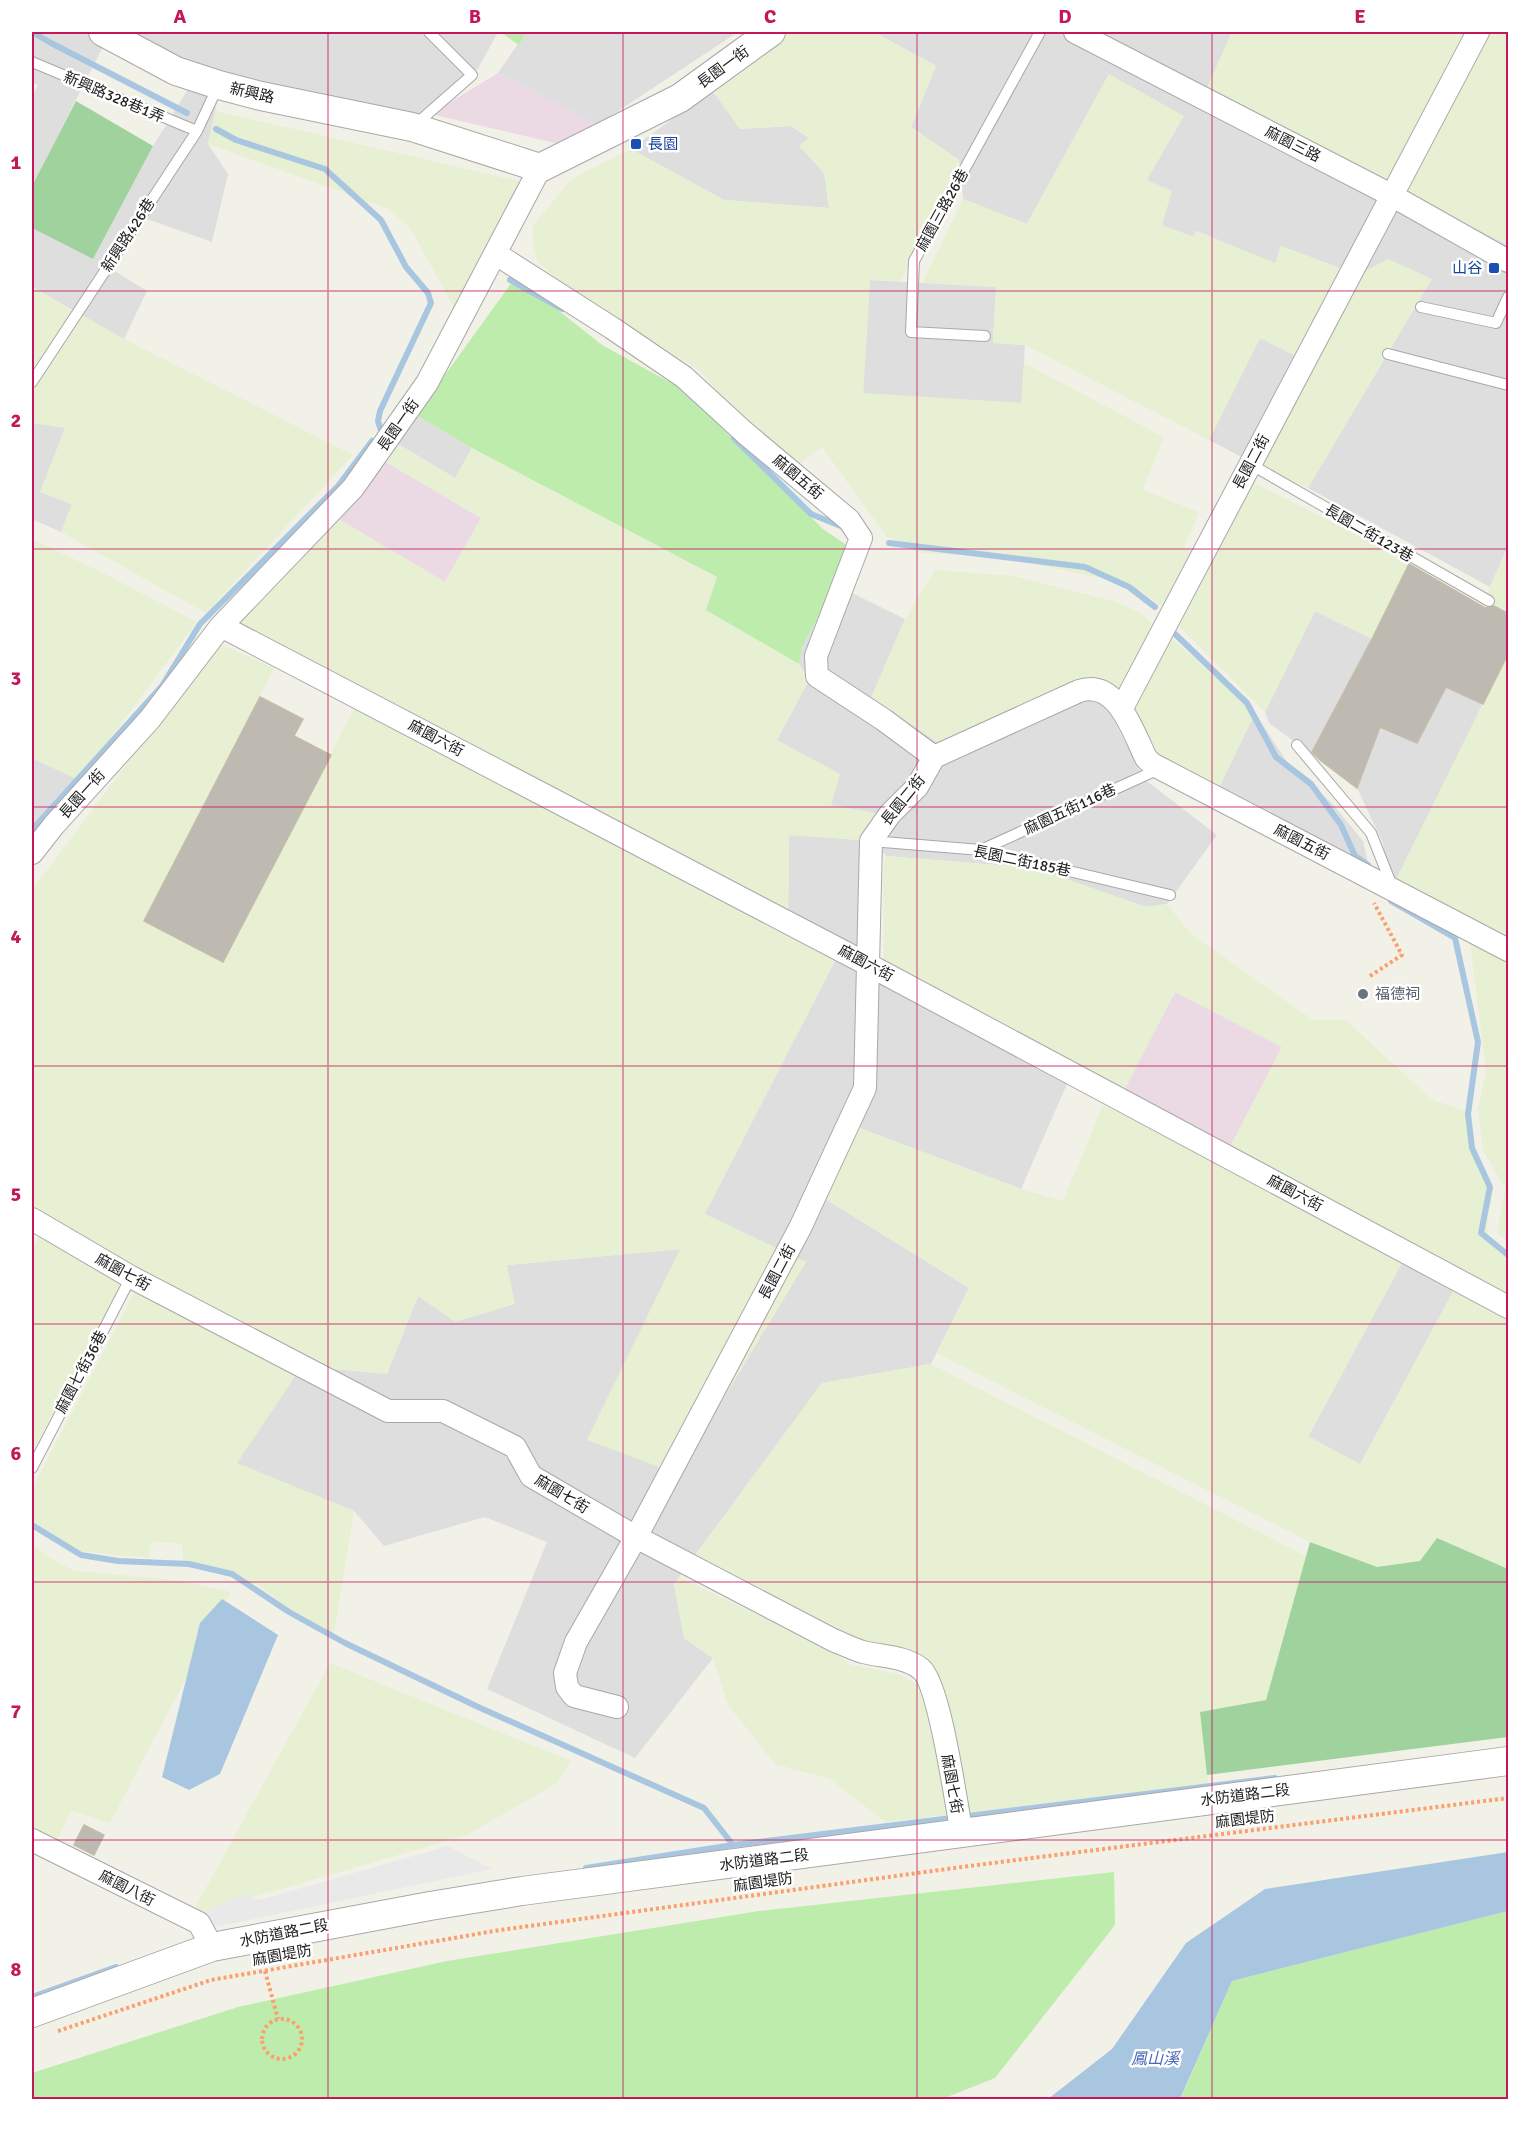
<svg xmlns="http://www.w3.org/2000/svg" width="1540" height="2131" viewBox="0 0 1540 2131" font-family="Signika,'Noto Sans TC',sans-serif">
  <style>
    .residential { fill: #dfdede }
    .industrial { fill: #ebdae4 }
    .farmland { fill: #e7f0d3 }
    .grass { fill: #bdecad }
    .forest { fill: #9fd29c }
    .parking { fill: #e9e9e9 }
    .water { fill: #a8c6e0 }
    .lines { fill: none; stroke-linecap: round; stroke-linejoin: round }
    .stream { stroke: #a8c6e0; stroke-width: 6 }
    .building { fill: #bfbab1; stroke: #c4bba9; stroke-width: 1.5 }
    .service-casing { stroke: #a8a8a8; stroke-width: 12 }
    .minor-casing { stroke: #a8a8a8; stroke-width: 24 }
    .tertiary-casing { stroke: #a8a8a8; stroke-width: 30 }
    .path { stroke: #fd9e6d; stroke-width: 4; stroke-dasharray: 3 3; stroke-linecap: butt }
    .service { stroke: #fff; stroke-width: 10 }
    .minor { stroke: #fff; stroke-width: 22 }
    .tertiary { stroke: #fff; stroke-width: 28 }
    .grid { fill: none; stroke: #c2185b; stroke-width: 1.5; stroke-opacity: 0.55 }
    .transit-dot { fill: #1a4fb4; stroke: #fff; stroke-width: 2 }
    .worship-dot { fill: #6b7280; stroke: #fff; stroke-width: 2 }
    .labels { text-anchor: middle; stroke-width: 5; stroke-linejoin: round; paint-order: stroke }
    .street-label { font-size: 15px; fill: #212121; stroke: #fff }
    .transit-label { font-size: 15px; fill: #164399; stroke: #fff; text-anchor: start }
    .worship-label { font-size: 15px; fill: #5b616d; stroke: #fff; text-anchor: start }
    .water-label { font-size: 16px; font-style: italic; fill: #4a66b5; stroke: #fff }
    .neatline { fill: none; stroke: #c2185b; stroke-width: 2 }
    .grid-label { font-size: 20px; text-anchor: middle; font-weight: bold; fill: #c2185b }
  </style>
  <rect width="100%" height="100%" fill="#f2f1e8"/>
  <path class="residential" d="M32,32H498L478,69L410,121L221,85L208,144L228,174L212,242L138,216L111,269L147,291L124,339L32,287V228L93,259L153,146L196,76L110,33L33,184L32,183V97L38,85L32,82Z
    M526,32H738L597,125L498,73Z
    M874,32H1232L1206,90L1508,245V546L1490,587L1308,488L1431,279L1358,275L1281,246L1275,264L1197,231L1194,237L1161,225L1109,74L1027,224L963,199L959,160L911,127L936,66Z
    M712,90L740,129L791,126L809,138L800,146L824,173L829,208L724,200L631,149Z
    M870,280L996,287L993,343L1025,345L1022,403L863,394Z
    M1260,338L1304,360L1253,463L1209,440Z
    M416,415L472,448L455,478L398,444Z
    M32,423L66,427L40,492L72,504L61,532L32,519Z
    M836,585L905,619L871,698L1084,697L1108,708L1144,779L1217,835L1167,904L1146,907L1034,868L886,856L875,842L831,805L777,740L809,680L799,664L802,647Z
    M1315,611L1372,639L1311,754L1269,723L1265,712Z
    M1446,687L1483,704L1395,882L1386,868L1383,843L1357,788L1380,727L1417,743Z
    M1255,713L1291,768L1331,802L1363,841L1368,863L1356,869L1216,794Z
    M32,758L79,780L32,834Z
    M789,835L861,840L864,956L788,924Z
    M836,959L1067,1084L1021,1189L854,1126L819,1195L969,1288L931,1364L822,1383L674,1584L684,1638L713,1658L635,1758L487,1689L547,1542L485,1517L384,1546L354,1511L236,1463L302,1366L387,1374L418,1296L507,1265L681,1249L587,1440L806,1263L704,1214Z
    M1404,1259L1456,1286L1360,1465L1308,1437Z"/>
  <path class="industrial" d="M498,73L597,125L563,145L431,114Z
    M381,459L481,518L445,582L328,513Z
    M1175,992L1282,1047L1229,1149L1122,1094Z"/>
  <path class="farmland" d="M790,32H874L936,66L911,127L959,160L901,281L870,280L863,393L1021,403L1024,363L1164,437L1143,490L1199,512L1184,547L1200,553L1168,610L1129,584L1001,557L919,553L886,536L822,447L788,472L699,370L564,287L537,260L533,245L532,227L571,179L631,149L724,200L829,208L824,173L799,146L809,137L791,126L740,129L712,90Z
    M1232,32H1469L1387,182L1206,90Z
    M1488,32H1508V245L1403,191Z
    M1109,74L1184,116L1147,180L1172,191L1162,225L1193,237L1196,231L1275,263L1281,246L1358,275L1388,259L1432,279L1308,488L1253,463L1304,360L1260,338L1209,440L1025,345L993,343L996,287L922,283L963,199L1027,224Z
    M216,111L532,184L459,316L410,228L388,209L208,144Z
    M32,287L124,339L353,455L206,613L61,532L72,504L40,492L65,428L32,423Z
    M398,444L455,478L472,448L717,577L706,610L799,664L809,680L777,740L840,774L831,805L892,816L861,840L789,835L788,924L234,626L328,513L445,582L481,518L381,459Z
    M1251,481L1410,562L1372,639L1315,611L1265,712L1173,620Z
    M32,539L103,573L197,622L79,780L32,758Z
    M1508,546V614L1484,601Z
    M935,570L1014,576L1117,602L1141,613L1157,629L1125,695L1093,686L951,751L871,699L905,619Z
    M1168,635L1255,713L1216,794L1157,762L1130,711Z
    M218,643L274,668L144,921L223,962L354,709L836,959L705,1214L806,1262L678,1474L587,1440L680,1249L507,1265L515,1304L455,1322L418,1296L387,1374L302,1366L237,1463L354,1511L333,1641L258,1585L183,1563L182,1544L152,1541L148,1558L75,1551L51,1541L32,1523V1489L143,1276L32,1213V890Z
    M1508,652V947L1395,882Z
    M886,856L1034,868L1146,907L1167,904L1191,934L1313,1020H1346L1431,1099L1470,1113L1473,1153L1493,1188L1487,1228L1490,1241L1508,1256V1300L1229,1149L1282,1047L1175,992L1122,1094L884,973L883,872Z
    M1470,943L1508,963V1242L1497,1233L1505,1188L1483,1150L1478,1109L1486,1071Z
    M1103,1105L1404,1259L1308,1436L1360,1464L1456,1286L1508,1315V1569L1438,1538L1420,1561L1377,1567L1310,1542L936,1353L969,1288L819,1195L853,1126L1021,1189L1063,1201Z
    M40,1233L123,1280L32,1452V1251Z
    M931,1364L1306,1556L1266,1700L1200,1712L1209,1786L962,1813L928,1675L837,1640L689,1563L822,1383Z
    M32,1544L50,1558L75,1571L177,1580L231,1592L110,1823L71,1811L55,1845L32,1834Z
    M679,1577L825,1647L851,1665L899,1674L920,1686L933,1729L947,1815L885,1822L830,1779L775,1764L728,1705L713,1658L684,1638L674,1585Z
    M330,1663L571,1761L557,1783L467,1835L191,1915Z"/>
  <path class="grass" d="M500,32H526L519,45Z
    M520,280L602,345L684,390L823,529L854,550L802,647L799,664L706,610L717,577L472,448L416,415L510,285Z
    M1114,1872L1115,1925L995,2078L942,2099H32V2073L238,2007L447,1961L759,1911Z
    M1508,1911V2099L1180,2100L1232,1981Z"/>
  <path class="forest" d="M76,101L153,146L93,259L32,228L33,184Z
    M1437,1538L1508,1569V1737L1207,1775L1200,1712L1266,1700L1310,1542L1377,1567L1420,1561Z"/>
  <path class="parking" d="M448,1846L492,1869L206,1929L195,1916L244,1894L260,1900Z"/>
  <path class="water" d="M222,1599L278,1635L220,1774L189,1790L162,1777L200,1623Z
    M1508,1852V1911L1232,1981L1180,2099H1048L1112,2049L1186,1943L1265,1889Z"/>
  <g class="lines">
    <path class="stream" d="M32,32L51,43L187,113
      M216,129L236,140L325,169L381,220L406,267L428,293L431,303L380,411L378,421L381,431
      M510,280L562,309
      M734,438L811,514L843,527
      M889,543L1085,567L1129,587L1155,607
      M1175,634L1247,703L1276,757L1311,784L1341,825L1355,856L1368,865
      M32,830L162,686L200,624L338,486L372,441
      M1391,901L1455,938L1478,1042L1468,1114L1472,1148L1490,1187L1481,1233L1508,1255
      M32,1525L81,1555L118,1561L189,1564L232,1574L289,1612L345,1643L476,1706L704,1808L733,1845
      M586,1868L733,1845L1275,1778
      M32,1997L116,1967"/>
  </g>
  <path class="building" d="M1409,564L1485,608L1494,606L1509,614V652L1483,704L1446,687L1417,743L1380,727L1357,788L1320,760L1312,752L1372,639Z
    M260,697L303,719L294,736L331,755L223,962L144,921Z
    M84,1825L104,1835L94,1855L74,1845Z"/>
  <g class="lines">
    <g class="service-casing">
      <path id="service" d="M32,62L197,131
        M415,125L472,75L429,32
        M1421,307L1496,323L1508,297
        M985,336L911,332L914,261L1040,32
        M1388,354L1508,385
        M32,382L197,131L218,86
        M1250,464L1489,601
        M1297,745L1371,833L1392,886
        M871,841L981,850L1170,895
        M981,850L1159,769
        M32,1468L131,1277"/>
    </g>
    <g class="minor-casing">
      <path id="minor" d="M1075,32L1391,195L1508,261
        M496,254L612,328L684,377L745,433L849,520L861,538L816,656L817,676L884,720L934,757
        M221,626L867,964L1508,1307
        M1122,708L1478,32
        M32,853L54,825L150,719L221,626L353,488L427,383L540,168
        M32,1219L131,1277L388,1411H443L515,1447L531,1476L636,1537L833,1640C843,1644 853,1649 863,1652C882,1657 905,1656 921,1669C940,1685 956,1804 962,1834
        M617,1707L574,1696L567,1687L565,1673L576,1642L636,1537L800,1228L865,1088L871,841L890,814L917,787L934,757L1079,691C1117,678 1133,732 1146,758L1152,764L1508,950
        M32,1840L199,1923L212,1947"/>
    </g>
    <g class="tertiary-casing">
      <path id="tertiary" d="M103,32L176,71L219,85L261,96L412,127L540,168L680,98L771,32
        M32,2013L212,1947L430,1906L522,1891L1508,1761"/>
    </g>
    <path class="path" d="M1370,976L1402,955L1374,903
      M265,1971L278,2019
      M262 2039a20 20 0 1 1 40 0a20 20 0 1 1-40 0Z
      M58,2031L211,1980L500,1930L969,1866L1508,1798"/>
    <use href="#service" class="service"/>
    <use href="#minor" class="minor"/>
    <use href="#tertiary" class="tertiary"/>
  </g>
  <path class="grid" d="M328,32V2100M623,32V2100M917,32V2100M1212,32V2100M32,291H1508M32,549H1508M32,807H1508M32,1066H1508M32,1324H1508M32,1582H1508M32,1840H1508"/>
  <g class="transit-dot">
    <rect x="630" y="138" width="12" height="12" rx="3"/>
    <rect x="1488" y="262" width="12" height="12" rx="3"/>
  </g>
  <circle class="worship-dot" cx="1363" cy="994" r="6"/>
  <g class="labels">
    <g class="street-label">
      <text transform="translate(723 67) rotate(-36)" y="5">長園一街</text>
      <text transform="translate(252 93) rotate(13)" y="5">新興路</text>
      <text transform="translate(114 97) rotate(23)" y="5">新興路328巷1弄</text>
      <text transform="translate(1293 144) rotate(27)" y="5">麻園三路</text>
      <text transform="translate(942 210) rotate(-61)" y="5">麻園三路26巷</text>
      <text transform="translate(128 235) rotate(-57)" y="5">新興路426巷</text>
      <text transform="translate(398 425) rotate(-55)" y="5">長園一街</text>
      <text transform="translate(1251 462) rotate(-62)" y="5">長園二街</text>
      <text transform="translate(798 477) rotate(40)" y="5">麻園五街</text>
      <text transform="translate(1369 533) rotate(30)" y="5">長園二街123巷</text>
      <text transform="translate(436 738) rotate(28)" y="5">麻園六街</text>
      <text transform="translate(82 794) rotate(-48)" y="5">長園一街</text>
      <text transform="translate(903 800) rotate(-51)" y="5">長園二街</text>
      <text transform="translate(1070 809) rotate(-25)" y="5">麻園五街116巷</text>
      <text transform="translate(1302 842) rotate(27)" y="5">麻園五街</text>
      <text transform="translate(1022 861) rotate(12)" y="5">長園二街185巷</text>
      <text transform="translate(866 963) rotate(28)" y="5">麻園六街</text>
      <text transform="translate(1295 1193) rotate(28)" y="5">麻園六街</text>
      <text transform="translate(123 1272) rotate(29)" y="5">麻園七街</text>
      <text transform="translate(777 1272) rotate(-62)" y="5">長園二街</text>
      <text transform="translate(81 1372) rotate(-62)" y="5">麻園七街36巷</text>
      <text transform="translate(562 1494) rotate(31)" y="5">麻園七街</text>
      <text transform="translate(952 1784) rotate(80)" y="5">麻園七街</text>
      <text transform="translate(1245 1795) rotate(-7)" y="5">水防道路二段</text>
      <text transform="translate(1245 1819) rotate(-7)" y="5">麻園堤防</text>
      <text transform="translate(764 1860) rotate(-7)" y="5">水防道路二段</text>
      <text transform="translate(763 1882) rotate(-8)" y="5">麻園堤防</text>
      <text transform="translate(127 1888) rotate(27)" y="5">麻園八街</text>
      <text transform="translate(284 1933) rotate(-11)" y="5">水防道路二段</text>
      <text transform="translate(282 1955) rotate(-10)" y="5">麻園堤防</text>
    </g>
    <g class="transit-label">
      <text x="648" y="149">長園</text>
      <text x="1482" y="273" text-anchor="end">山谷</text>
    </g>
    <g class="worship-label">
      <text x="1375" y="999">福德祠</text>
    </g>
    <g class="water-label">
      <text x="1155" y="2064">鳳山溪</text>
    </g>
  </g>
  <rect width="1540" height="2131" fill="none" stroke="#ffffff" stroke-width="66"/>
  <rect x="33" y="33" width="1474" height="2065" class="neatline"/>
  <g class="grid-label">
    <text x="180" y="23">A</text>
    <text x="475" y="23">B</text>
    <text x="770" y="23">C</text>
    <text x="1065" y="23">D</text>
    <text x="1360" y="23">E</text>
    <text x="16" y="169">1</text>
    <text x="16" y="427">2</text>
    <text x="16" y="685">3</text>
    <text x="16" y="943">4</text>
    <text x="16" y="1201">5</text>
    <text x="16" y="1460">6</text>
    <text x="16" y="1718">7</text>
    <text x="16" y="1976">8</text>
  </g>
</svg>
